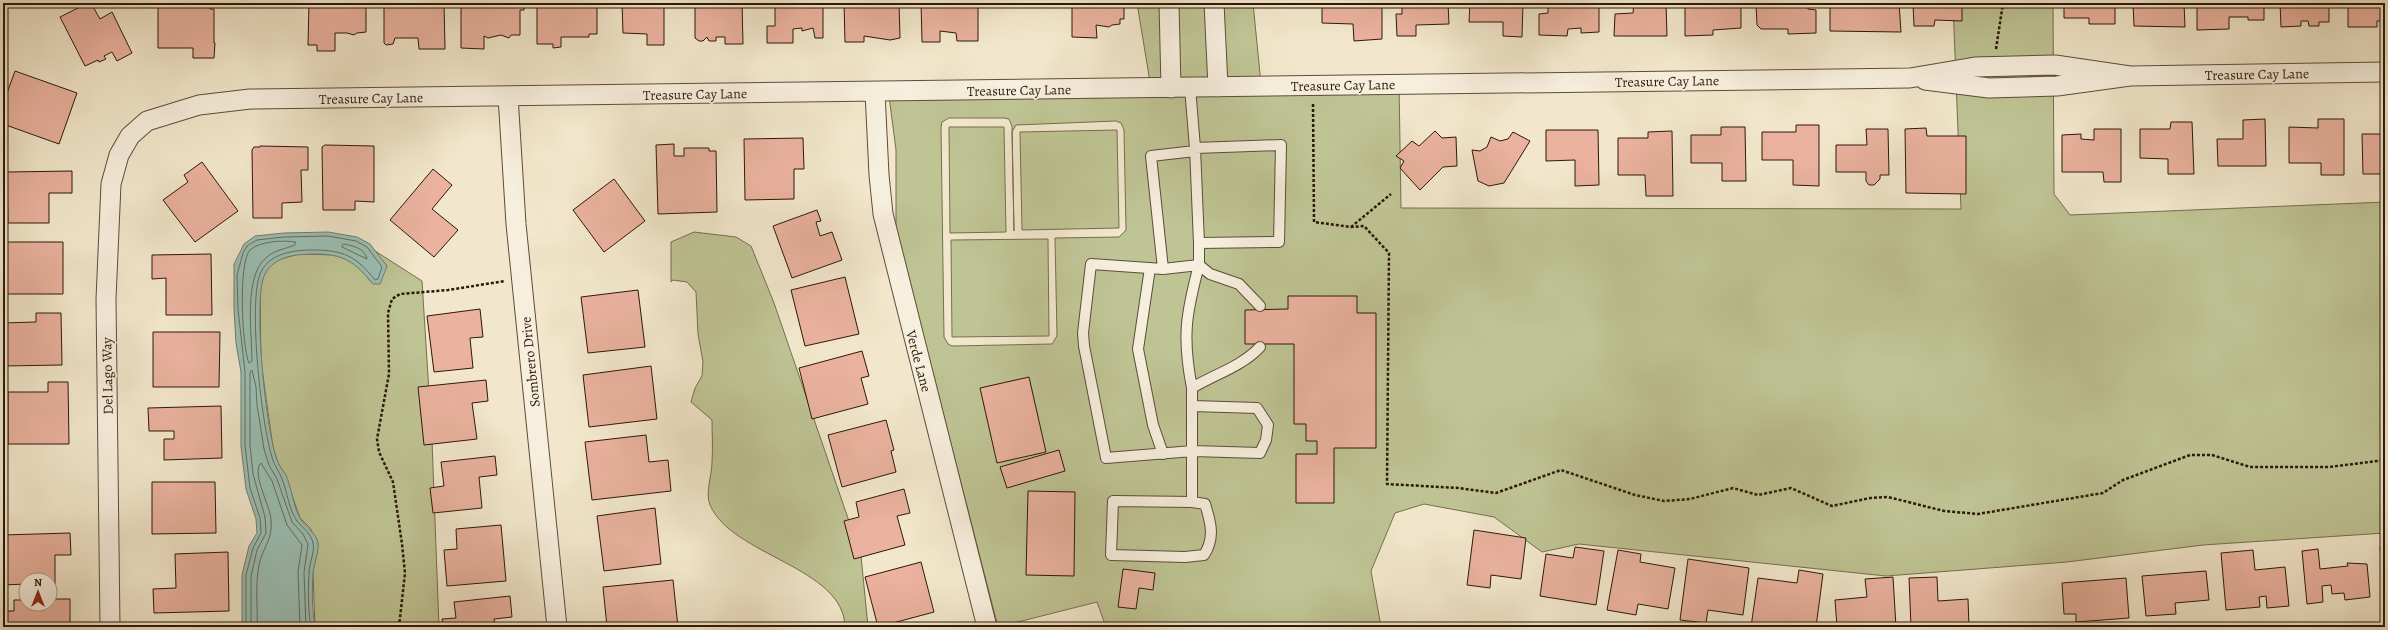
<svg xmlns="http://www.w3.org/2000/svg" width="2388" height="630" viewBox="0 0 2388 630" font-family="Alegreya,serif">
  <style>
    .green { fill: #bfc494; stroke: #766e4e; fill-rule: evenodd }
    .water { fill: #9bc0b5; stroke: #6f7d70 }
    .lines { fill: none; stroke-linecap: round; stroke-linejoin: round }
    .shore { stroke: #646c5e; stroke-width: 1 }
    .building { fill: #eab29f; stroke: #2c1808 }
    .lane-casing { stroke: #5e4c39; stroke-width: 12 }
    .street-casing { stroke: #5e4c39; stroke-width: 21 }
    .path { stroke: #2c1808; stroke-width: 2.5; stroke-dasharray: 3 2; stroke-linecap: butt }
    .lane { stroke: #f7efde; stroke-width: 10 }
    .street { stroke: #f7efde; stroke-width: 19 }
    .labels { text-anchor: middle; stroke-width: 3.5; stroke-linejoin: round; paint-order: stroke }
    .street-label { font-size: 14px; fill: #2c1808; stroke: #f7efde }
  </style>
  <rect width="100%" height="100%" fill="#f2e7cc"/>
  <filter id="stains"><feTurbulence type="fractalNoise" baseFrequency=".005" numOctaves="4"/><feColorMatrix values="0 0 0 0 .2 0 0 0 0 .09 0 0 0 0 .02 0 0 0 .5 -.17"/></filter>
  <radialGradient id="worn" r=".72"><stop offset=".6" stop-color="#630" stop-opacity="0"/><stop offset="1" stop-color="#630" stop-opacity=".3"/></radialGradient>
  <path class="green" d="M1137,3H1253L1261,84L1399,83L1401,208L1961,209L1953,3H2053L2054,194L2070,215L2385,202V533L2203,545L2067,562L1886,576L1579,544L1542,552L1494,517L1424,504L1395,513L1371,571L1381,627H1106L1097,602L998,627L896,230V150L889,96L1151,88ZM1004,118L1009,119L1012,126L1014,231L1012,132L1016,125L1116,121L1121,123L1124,130L1126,230L1119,237L1055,238L1057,336L1052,344L952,346L948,344L944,337L941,127L942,122L949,118Z
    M949,127H1004L1006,232L950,233Z
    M1117,130L1119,228L1022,230L1020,132Z
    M694,232L736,237L751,246L774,303L861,556L868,627H845C844,567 732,556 710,505C705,493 712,475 712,462C713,448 712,434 712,420L691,402L695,388L702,376L703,362L698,334L696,292L687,282L673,280L671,282V242Z
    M1048,239L1049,336L952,337L951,240Z
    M372,249L422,281L432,441L439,627H315L313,572L318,543L310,528L300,518L285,475L278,463L273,448L261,361L260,290L264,274L271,265L278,260L298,254L336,255L355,263L373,284L387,266Z"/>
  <path class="water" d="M328,232L357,237L370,244L387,266L380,284H373C355,262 344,254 315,254C297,254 274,256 265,274C252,298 266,436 278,462C280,467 283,471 286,475C292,489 293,506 300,518C305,527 316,532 318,543C319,552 314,564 313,573C312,590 312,610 315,627H242V575L249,546L257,533L256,519L246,489L241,446V372L236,343L234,309V264L244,244L255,236L284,233Z"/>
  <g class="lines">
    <path class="shore" d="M295,242V245C285,249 275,250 267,257C243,275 252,334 252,361L249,363C242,348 238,262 250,250C259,241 284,240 295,242Z
      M344,244C353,246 365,248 367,259L342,247Z
      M246,627V575L253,548L261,533L260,518L250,488L245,445V372L238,309L237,275L243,253L247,246L257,240L284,237L328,236L356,241L367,247L382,267L378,279L375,280C356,256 343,250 313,250C294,250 270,253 261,272C247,298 262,434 274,463C276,468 280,473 282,479C287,491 289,510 297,521C303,528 311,534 313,543C315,552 309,564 309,573C308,590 308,610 311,627
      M251,627V576L257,550L266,533L265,517L253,474L250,445V372L252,370L256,387L257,405L264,449L269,465L277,479L292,522L303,534L308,544L304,572L306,627
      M257,627C258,607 255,585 259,565C263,546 273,541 271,519C270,506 251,472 261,463L272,481L287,525L302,545L298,572L300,627"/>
  </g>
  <path class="building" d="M88,3H91L100,19L112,12L132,53L117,61L112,52L104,56L106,59L99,62L98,60L85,66L60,17Z
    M161,3H210V9H214V43H215L214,58H193V48H158V6H161Z
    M309,3H366V32L357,33L354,35L347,33H335V51H317V45H308Z
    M384,3H444L445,49H419L418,38H395L393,44L386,45L384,43Z
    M461,3H525L524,10H520V35H511L509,38L501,35L488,38L484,36V49L461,48Z
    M537,3H597V34H589V37H561V47L553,48V44H537Z
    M622,3H664V45H647V34L623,33Z
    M695,3H742L743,44H725V37H716V41H709L707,37L703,41H699L695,38Z
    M775,3H823V38H815L813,28L802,31V28L793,29V43H767V26H775Z
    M844,3H899L900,38L890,40L864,36V42H845Z
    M921,3H978V41H957L956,33L940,31V42H922Z
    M1072,3H1124V19H1120V24L1112,25L1109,27L1096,25L1097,38L1072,37Z
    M1322,3H1382V39L1354,41L1353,24L1322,23Z
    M1402,3H1448L1449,24L1416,25V36H1397L1396,14H1402Z
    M1470,3H1523L1522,37L1503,36V22H1469Z
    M1548,3H1599V32L1581,33V28L1568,29L1567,36L1539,35V14L1548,13Z
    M1634,3H1666L1667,36H1614L1615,14L1633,13Z
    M1685,3H1741V28L1713,30V35L1685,36Z
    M1756,3H1807L1808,9L1816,10V33L1788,34V29H1761L1757,25Z
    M1830,3H1899L1901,32L1830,31Z
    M1913,3H1962V21L1935,20L1934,26H1914Z
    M2064,3H2115V24H2089V18H2064Z
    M2133,3H2184L2185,27L2134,26Z
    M2197,3H2264V20H2248V17H2229V29L2197,30Z
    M2280,3H2329V22H2319V26H2309L2308,21H2301V26L2281,27Z
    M2348,3H2385V21H2377V27H2348Z
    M15,71L77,93L59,144L3,124V104Z
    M2265,119L2266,166H2218L2217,139H2243V120Z
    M2318,119H2344V175H2321V163H2289V127L2318,128Z
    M2171,122H2192L2194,174H2168V159L2140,158V129H2170Z
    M1796,125H1819V186L1793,185V160H1762V132H1796Z
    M1721,127H1745L1746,181H1722V163H1691V135H1721Z
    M1926,128L1927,136H1966V194L1906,193L1905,129Z
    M1866,129H1888L1889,175H1880V179L1874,185H1869L1866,181V172H1836V145H1867Z
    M2094,129H2121V182H2104L2103,172H2062V135L2081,134V139L2094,140Z
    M1546,130H1598L1599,185L1575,186V160L1546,161Z
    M1435,131L1442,138L1456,137L1457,166L1443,167L1420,190L1400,168L1404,161L1396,156L1412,141L1419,146Z
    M1672,131L1673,196H1646L1645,175H1618V138H1648V132Z
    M1513,132L1530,141L1504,183L1489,186L1478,181L1472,150L1480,151L1487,147L1491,137L1500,141L1508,139Z
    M2362,134H2385V174H2363Z
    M803,138L804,169H794V199L745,200L744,139Z
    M674,144V156H684V148H709V151H716L717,212L658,214L656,145Z
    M325,145L374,146V202L355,201V210H323L322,147Z
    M260,146L308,147V170H301L302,202L282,203V218H253L252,150L254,147H260Z
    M202,162L238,211L195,242L163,200L188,182L184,175Z
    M433,169L452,185L432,209L458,230L434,257L390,220Z
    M72,171V193H49V223H8L7,172Z
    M614,179L645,221L604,252L573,210Z
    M817,210L821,221L816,222L820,236L832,232L842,260L792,278L773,226Z
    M3,242H63V294H3Z
    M211,254L212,315H166V278L152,279V255Z
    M845,277L859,334L805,346L791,290Z
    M638,290L645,347L588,353L581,297Z
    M1288,296H1357V313H1376V448H1334V503H1296V454H1317V441H1306V424H1294V344H1245V310L1288,309Z
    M480,309L483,337L470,338L473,368L434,372L427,316Z
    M36,313H61L62,365L3,366V323L36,322Z
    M153,332H220L219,387H153Z
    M862,351L869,376L861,378L868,404L812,419L799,368Z
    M651,366L657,419L589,427L583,375Z
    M1029,377L1046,452L997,463L980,388Z
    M486,380L488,401L472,403L477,439L424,445L418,387Z
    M48,382H68L69,444H8V392H48Z
    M221,406L222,458L164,460V439H174V431H149L148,408Z
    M886,420L894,450L891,451L896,472L842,487L828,435Z
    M646,435L649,462L668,460L671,491L592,500L585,442Z
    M1059,450L1065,471L1007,488L1000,467Z
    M495,456L497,475L479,477L482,508L433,513L430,488L444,486L441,462Z
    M152,482H215L216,533L152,534Z
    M904,489L910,513L897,516L905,545L854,559L844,521L859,517L856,502Z
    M1028,491L1075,492L1074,576L1026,575Z
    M655,508L661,564L604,571L597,516Z
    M501,525L506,581L447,586L444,550L457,549L456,529Z
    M1474,530L1526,538L1521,579L1491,575L1490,588L1467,585Z
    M70,533L71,555H55V584H50V580H26V584L3,585V535Z
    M2385,546V595H2384L2380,547Z
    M1575,547L1604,551L1596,605L1540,596L1546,554L1573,558Z
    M2318,549L2320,569L2348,566L2347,563L2367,564L2370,597L2345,600L2344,593L2332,594L2331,585L2322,586L2323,602L2307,604L2302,551Z
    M1618,550L1641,554L1640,562L1675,568L1668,609L1638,604L1636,615L1607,610Z
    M2253,550L2255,570L2285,567L2289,606L2267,608L2266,596L2259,597L2260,607L2226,610L2221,553Z
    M228,552L229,611L154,613L153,589L176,588L175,554Z
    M1688,559L1749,568L1743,615L1708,610L1706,623L1680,620Z
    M921,562L934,612L878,627L865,577Z
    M1123,569L1155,573L1153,590L1139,588L1136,609L1118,607Z
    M1799,570L1823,574L1816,627H1751L1758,578L1797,583Z
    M2206,571L2209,600L2175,603L2176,614L2146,616L2142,576Z
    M1893,577L1896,627H1837L1835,600L1867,597L1865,579Z
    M1937,577L1938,601L1968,599L1969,627H1911L1909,578Z
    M2126,578L2129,618L2076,622V614H2064L2062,583Z
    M673,580L678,627H607L603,587Z
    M510,596L512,617L494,619L495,627H443L442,619L456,618L454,602Z
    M50,599H70V627H3V611H14V600H26V604H50Z"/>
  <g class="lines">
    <g class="lane-casing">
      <path id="lane" d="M1190,87L1195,148L1281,145L1279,242L1199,243V265L1210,274L1239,284L1260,306
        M1195,148L1199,243
        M1150,268L1138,349L1153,425L1163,454
        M1163,269L1199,265C1186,314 1182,337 1192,388
        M1193,406L1257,408L1268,425L1266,440L1260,453L1193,451L1106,458L1084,346L1083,333L1091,264L1163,269L1151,156L1195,151
        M1192,502L1113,501L1111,555L1185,557L1204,555C1215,538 1211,523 1205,504L1192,502V388C1215,374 1241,367 1260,347"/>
    </g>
    <g class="street-casing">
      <path id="street" d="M1169,3L1171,88
        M1214,3L1218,87
        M1925,80L1989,88L2057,86L2130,76L2385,72
        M875,92L879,175L883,214L987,627
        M508,96L516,224L557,627
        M110,627L106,299L111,184L119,155L130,136L147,121L199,105L250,99L1910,78L1975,67L2055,65L2130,76"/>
    </g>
    <path class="path" d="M1996,49L2003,3
      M1313,104L1314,222L1351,227L1364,226L1389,253L1387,484L1458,488L1496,493L1561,470L1635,495L1664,501L1690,499L1733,488L1758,495L1791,488L1832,506L1870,498L1888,497L1944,511L1978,514L2103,493L2123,480L2190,455H2212L2250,467H2329L2385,460
      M1351,227L1391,194
      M399,627L405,573L402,544L393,482L379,452L377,439L389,374L388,313L392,299L400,294L448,290L505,281"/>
    <use href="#lane" class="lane"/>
    <use href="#street" class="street"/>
  </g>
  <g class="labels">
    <g class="street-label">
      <text transform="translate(2257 74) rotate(-1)" y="5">Treasure Cay Lane</text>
      <text transform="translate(1667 81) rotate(-1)" y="5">Treasure Cay Lane</text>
      <text transform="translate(1343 85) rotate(-1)" y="5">Treasure Cay Lane</text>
      <text transform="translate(1019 90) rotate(-1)" y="5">Treasure Cay Lane</text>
      <text transform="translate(695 94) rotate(-1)" y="5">Treasure Cay Lane</text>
      <text transform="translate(371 98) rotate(-1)" y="5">Treasure Cay Lane</text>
      <text transform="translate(919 361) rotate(75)" y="5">Verde Lane</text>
      <text transform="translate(530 362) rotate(-96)" y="5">Sombrero Drive</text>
      <text transform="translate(107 376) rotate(-91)" y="5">Del Lago Way</text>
    </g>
  </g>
  <rect width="2388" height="630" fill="none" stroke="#f2e7cc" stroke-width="16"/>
  <rect x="4" y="4" width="2380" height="622" fill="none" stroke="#2c1808" stroke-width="2"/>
  <rect x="8" y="8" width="2372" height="614" fill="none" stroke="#2c1808"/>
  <g transform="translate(38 592)"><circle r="19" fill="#f7efde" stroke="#a69988"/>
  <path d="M0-3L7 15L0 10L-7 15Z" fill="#8f2418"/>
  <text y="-6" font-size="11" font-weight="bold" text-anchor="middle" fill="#2c1808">N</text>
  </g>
  <rect width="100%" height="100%" filter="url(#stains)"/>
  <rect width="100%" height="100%" fill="url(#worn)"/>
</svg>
